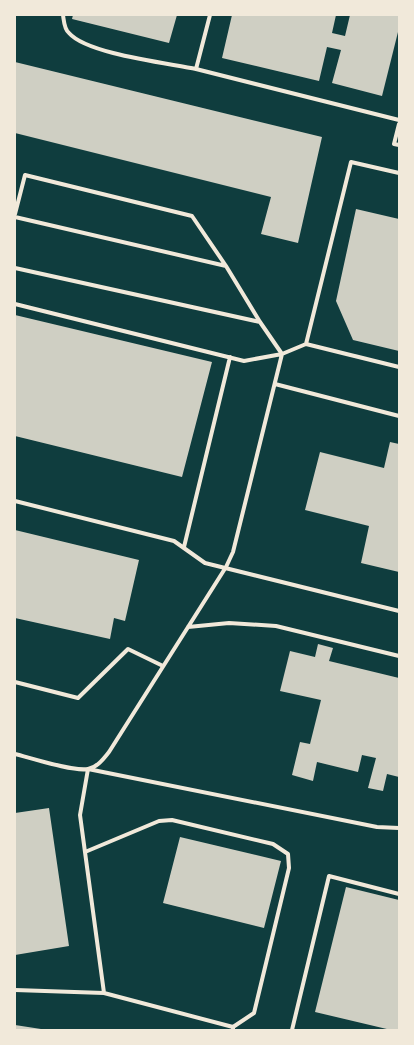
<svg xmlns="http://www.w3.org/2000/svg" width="414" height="1045" viewBox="0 0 414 1045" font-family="'PT Serif',serif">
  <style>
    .building { fill: #cfcfc3 }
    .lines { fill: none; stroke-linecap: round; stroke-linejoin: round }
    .service { stroke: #f1e9da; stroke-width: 4 }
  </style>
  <rect width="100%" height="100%" fill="#0f3d3e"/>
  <path class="building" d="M73,15H177L169,43L72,19Z
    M232,15H336L332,33L345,36L350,15H399V28L382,96L332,83L341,50L327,47L319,81L222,58Z
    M15,62L322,137L298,243L261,234L271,197L15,133Z
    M356,209L399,219V351L353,340L336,301Z
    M15,315L212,362L182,477L15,436Z
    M390,442L399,444V572L361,563L369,526L305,510L320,452L384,468Z
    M15,530L139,560L125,621L114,618L110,639L15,618Z
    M318,644L333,648L329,661L399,678V777L387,774L383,791L368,788L376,758L362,755L358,772L317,762L313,781L292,775L300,742L310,744L321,700L280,691L290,651L315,657Z
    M49,808L69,946L15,955V813Z
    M180,837L281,861L264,928L163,903Z
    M346,887L399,900V1030H391L315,1012Z
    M15,1025L41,1029V1030H15Z"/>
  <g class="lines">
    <path class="service" d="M63,15C64,21 64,29 69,33C87,54 167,63 196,69
      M210,15L196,69L399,120
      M399,124L394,144L399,145
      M15,214L25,175L192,216L226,266
      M15,217L226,266L260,322L282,354L233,552L226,567L109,752C104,758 98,767 88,769C74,772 31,758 15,754
      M15,268L260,322
      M15,304L244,361L282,354L306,344L399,367
      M306,344L351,162L399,173
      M275,384L399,416
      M15,501L174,541L205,563L399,611
      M184,547L230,357
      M188,627L229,623L276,626L399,656
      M15,682L78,698L128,649L163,666
      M85,852L159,821L172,820L273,844L288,854L289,868L254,1013L233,1027
      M15,990L104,993
      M233,1030V1027L104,993L80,815L88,769L377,827L399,828
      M292,1030L329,876L399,894"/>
  </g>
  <rect width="414" height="1045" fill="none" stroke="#f1e9da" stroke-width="32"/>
</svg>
